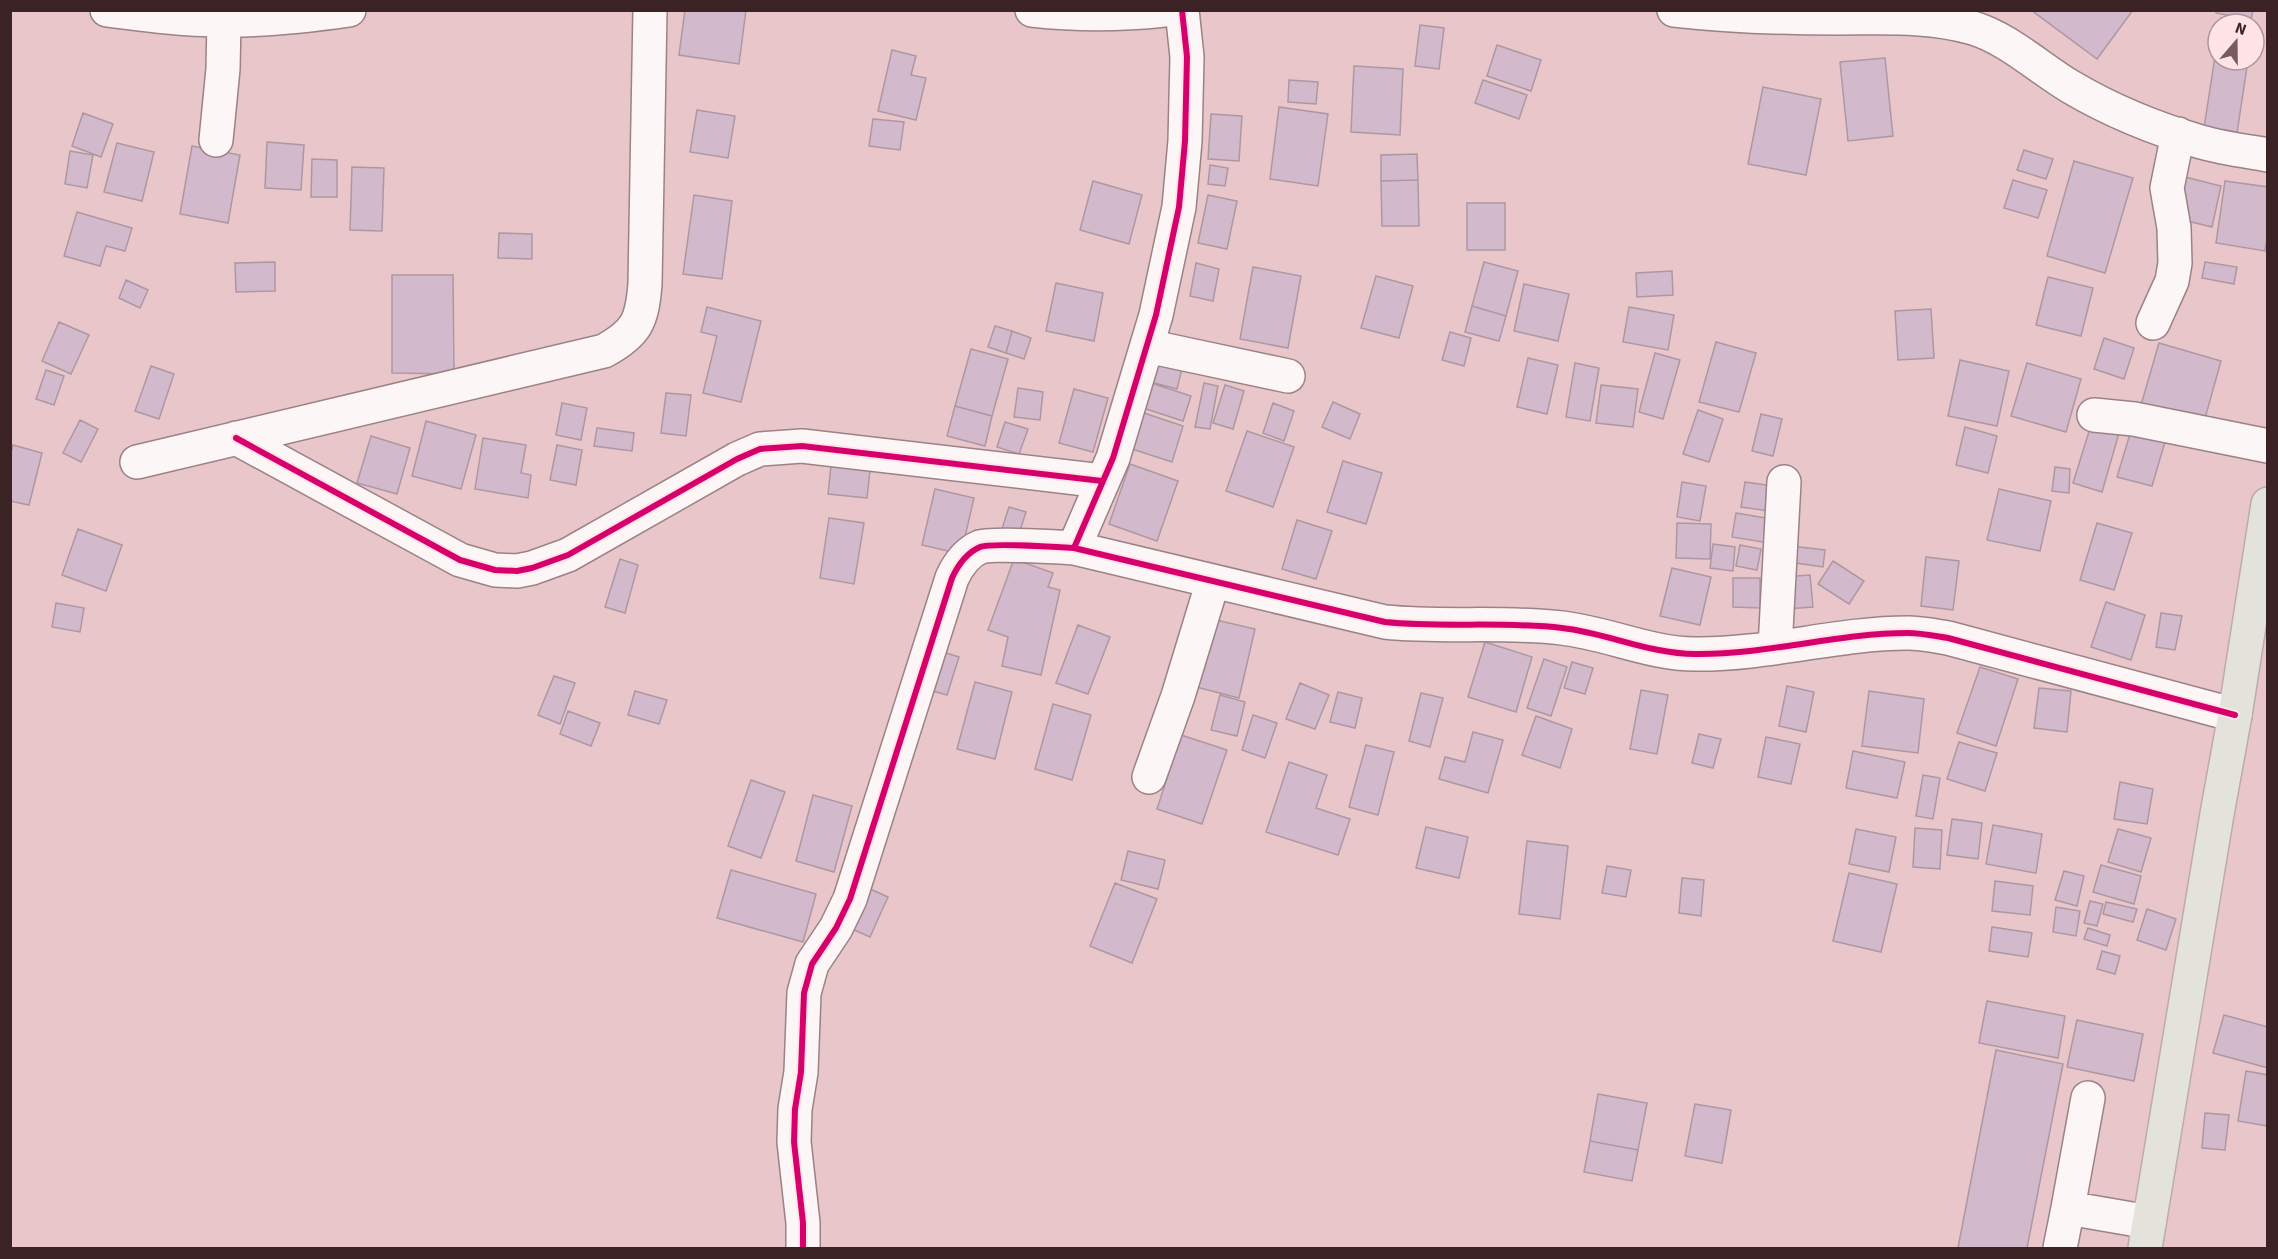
<svg xmlns="http://www.w3.org/2000/svg" width="2278" height="1259" viewBox="0 0 2278 1259" font-family="'Source Sans 3',sans-serif">
  <style>
    .building { fill: #d2b9cb; stroke: #ad98a2; stroke-width: 1.5 }
    .lines { fill: none; stroke-linecap: round; stroke-linejoin: round }
    .minor-casing { stroke: #9c8285; stroke-width: 36 }
    .major-casing { stroke: #bdaaad; stroke-width: 36 }
    .minor { stroke: #fcf6f7; stroke-width: 33 }
    .major { stroke: #e4e3db; stroke-width: 33 }
    .cycleway-casing { stroke: #ffe4e7; stroke-width: 10 }
    .cycleway { stroke: #d6006c; stroke-width: 6 }
  </style>
  <rect width="100%" height="100%" fill="#e8c6ca"/>
  <path class="building" d="M685,10H746L739,64L679,55Z
    M2031,10H2133L2097,59Z
    M2216,10H2253L2251,20L2216,13Z
    M2221,18L2254,23V24H2220Z
    M1420,25L1444,28L1439,69L1415,66Z
    M2218,37V60H2248L2237,133L2204,128Z
    M1497,45L1541,60L1531,91L1487,76Z
    M892,50L916,56L911,75L926,78L916,120L878,111Z
    M1885,58L1893,136L1848,141L1840,62Z
    M1354,66L1403,69L1400,135L1351,132Z
    M1289,80L1318,82L1316,104L1288,102Z
    M1483,80L1527,95L1519,119L1475,103Z
    M1763,87L1821,99L1806,175L1748,164Z
    M1279,107L1328,114L1318,186L1270,179Z
    M697,110L735,116L728,158L690,152Z
    M83,113L113,124L101,157L72,146Z
    M1211,114L1242,116L1239,161L1208,159Z
    M873,119L904,122L900,150L869,146Z
    M267,142L304,145L301,190L265,188Z
    M117,143L154,152L142,201L104,192Z
    M192,146L240,155L228,223L180,214Z
    M2024,150L2053,159L2046,179L2017,170Z
    M70,151L93,155L87,188L65,184Z
    M1417,154L1418,180L1381,181V155Z
    M312,159L337,160V197H311Z
    M2074,161L2133,178L2105,273L2047,256Z
    M1210,165L1228,168L1225,186L1208,184Z
    M352,167L384,168L382,231L350,230Z
    M2185,177L2221,186L2212,227L2175,218Z
    M1418,180L1419,226H1382L1381,181Z
    M2013,180L2047,190L2038,218L2004,208Z
    M1093,181L1142,195L1129,244L1080,230Z
    M2225,181L2268,187V232L2265,251L2216,243Z
    M694,195L732,201L722,279L683,274Z
    M1208,195L1237,201L1227,249L1198,243Z
    M1467,203H1505V250H1467Z
    M77,212L132,228L125,251L106,246L100,266L64,256Z
    M499,233L532,234V259L498,258Z
    M275,262V291L236,292L235,263Z
    M1484,262L1518,271L1506,316L1472,306Z
    M2205,262L2237,267L2234,284L2202,278Z
    M1196,263L1219,269L1213,301L1190,296Z
    M1253,267L1301,276L1288,348L1240,339Z
    M1672,271L1673,295L1637,297L1636,273Z
    M392,275H453L454,374L392,373Z
    M1376,276L1413,286L1399,338L1361,328Z
    M2048,277L2093,288L2081,336L2036,325Z
    M126,280L148,290L140,308L119,298Z
    M1056,283L1103,293L1094,341L1046,331Z
    M1524,284L1569,294L1558,341L1514,331Z
    M1472,306L1506,316L1499,341L1465,332Z
    M707,307L761,321L741,402L703,393L717,336L701,332Z
    M1629,307L1674,315L1668,350L1623,342Z
    M1931,309L1934,358L1898,360L1895,311Z
    M59,322L89,335L71,374L42,361Z
    M995,326L1012,331L1006,353L988,347Z
    M1012,331L1031,338L1024,359L1006,353Z
    M1450,332L1471,338L1464,366L1442,360Z
    M2104,338L2134,348L2124,379L2094,369Z
    M1716,342L1756,353L1739,412L1699,402Z
    M2159,343L2221,361L2202,429L2139,412Z
    M971,349L1008,359L992,416L955,406Z
    M1655,353L1680,360L1663,419L1639,412Z
    M1149,356L1183,364L1177,389L1143,380Z
    M1528,358L1558,365L1547,414L1517,407Z
    M1960,360L2009,371L1997,426L1948,416Z
    M1575,363L1599,368L1590,421L1566,417Z
    M2027,363L2081,379L2066,432L2011,416Z
    M151,366L174,374L159,419L135,411Z
    M46,370L64,376L54,405L36,399Z
    M1151,383L1191,396L1183,421L1143,408Z
    M1204,383L1218,386L1210,429L1195,427Z
    M1225,385L1244,391L1233,429L1213,423Z
    M1601,385L1638,389L1633,427L1596,423Z
    M1018,388L1043,392L1040,420L1014,417Z
    M1074,389L1108,398L1093,452L1059,443Z
    M666,393L691,395L686,436L661,433Z
    M1333,402L1360,414L1350,439L1322,427Z
    M562,403L587,408L581,440L556,435Z
    M1273,403L1294,411L1284,441L1263,433Z
    M955,406L992,416L985,446L947,436Z
    M1698,410L1723,419L1709,462L1683,454Z
    M1141,412L1183,426L1172,462L1129,448Z
    M1761,414L1782,419L1773,456L1752,451Z
    M80,420L98,429L81,462L63,453Z
    M426,421L476,435L461,489L412,476Z
    M1005,422L1028,429L1019,454L997,447Z
    M2133,424L2167,435L2152,486L2117,477Z
    M2091,425L2119,433L2102,492L2073,483Z
    M1965,427L1997,436L1988,473L1956,465Z
    M597,428L634,433L632,451L594,446Z
    M1247,431L1294,447L1273,507L1226,491Z
    M371,436L410,448L397,494L357,483Z
    M483,438L526,445L521,473L531,475L528,498L475,489Z
    M13,445L42,453L29,505L10,501V456Z
    M557,445L582,450L576,485L550,480Z
    M1343,461L1382,473L1366,524L1327,512Z
    M1130,464L1178,481L1157,541L1109,524Z
    M831,466L870,470L867,498L828,494Z
    M2055,467L2070,469L2069,493L2052,491Z
    M1682,482L1706,486L1700,521L1677,517Z
    M1745,482L1773,486L1769,511L1741,507Z
    M935,489L974,498L961,554L922,545Z
    M1999,489L2051,501L2040,551L1987,540Z
    M1009,507L1026,512L1016,543L999,538Z
    M1736,513L1772,519L1768,543L1732,537Z
    M829,518L864,523L854,584L820,578Z
    M1297,520L1332,531L1316,579L1282,569Z
    M1677,523L1711,524L1710,559L1676,558Z
    M2097,523L2132,533L2114,590L2080,580Z
    M78,529L122,545L106,591L62,575Z
    M1713,544L1735,547L1733,571L1710,568Z
    M1740,545L1761,549L1757,570L1736,566Z
    M1791,546L1825,550L1823,567L1789,562Z
    M1926,557L1959,561L1953,610L1921,606Z
    M620,559L638,565L625,613L605,607Z
    M1014,559L1053,573L1048,587L1060,590L1041,675L1002,666L1008,637L988,630Z
    M1833,561L1864,581L1849,604L1818,584Z
    M1672,568L1711,577L1700,625L1660,616Z
    M1810,575L1813,607L1786,609L1782,577Z
    M1733,578H1760V608L1733,607Z
    M2106,602L2145,615L2131,660L2091,647Z
    M56,603L84,608L80,632L52,627Z
    M2161,613L2182,616L2175,650L2156,647Z
    M1212,619L1255,629L1239,698L1196,687Z
    M1078,625L1110,637L1088,694L1056,683Z
    M1485,642L1532,657L1516,712L1468,697Z
    M934,649L959,657L947,695L922,688Z
    M1544,659L1567,667L1551,716L1527,708Z
    M1572,662L1593,668L1585,694L1564,688Z
    M1980,667L2018,679L1996,746L1957,733Z
    M554,676L575,683L560,724L538,715Z
    M975,682L1012,692L995,759L957,749Z
    M1300,683L1329,695L1315,729L1286,719Z
    M1787,686L1814,692L1806,732L1779,726Z
    M2039,688L2071,691L2067,732L2034,728Z
    M1641,690L1668,695L1657,754L1630,749Z
    M635,691L667,700L659,724L628,715Z
    M1869,691L1924,699L1918,753L1862,746Z
    M1338,692L1362,698L1355,728L1330,722Z
    M1421,693L1443,698L1430,747L1409,741Z
    M1220,695L1245,702L1237,736L1211,730Z
    M1053,704L1091,715L1072,780L1035,769Z
    M568,711L600,723L591,746L560,734Z
    M1253,715L1277,723L1265,758L1242,750Z
    M1536,716L1572,729L1560,768L1522,755Z
    M1473,732L1503,740L1488,793L1439,779L1445,757L1465,762Z
    M1699,734L1721,739L1713,768L1692,763Z
    M1181,735L1227,750L1202,824L1157,809Z
    M1766,737L1800,744L1791,784L1758,777Z
    M1959,742L1997,753L1985,791L1947,779Z
    M1366,745L1394,752L1378,815L1349,807Z
    M1853,751L1905,762L1897,798L1846,788Z
    M1289,762L1327,775L1316,808L1350,819L1338,855L1266,832Z
    M1923,775L1940,778L1933,819L1916,816Z
    M751,780L785,792L761,858L728,846Z
    M2120,782L2153,789L2147,824L2114,819Z
    M813,795L852,806L834,872L796,861Z
    M1952,819L1982,823L1978,859L1947,855Z
    M1993,825L2042,834L2036,873L1986,864Z
    M1426,827L1468,837L1459,878L1416,868Z
    M1915,828L1942,830L1940,869L1913,867Z
    M1856,829L1896,837L1889,872L1849,864Z
    M2118,829L2151,838L2141,872L2108,862Z
    M1527,841L1568,846L1560,919L1519,914Z
    M1128,851L1165,860L1158,889L1121,880Z
    M2101,865L2141,876L2134,904L2093,892Z
    M1607,866L1631,870L1626,897L1602,893Z
    M731,870L816,894L803,942L717,918Z
    M2064,871L2084,876L2077,906L2055,900Z
    M1849,873L1897,884L1881,952L1833,941Z
    M1682,878L1704,880L1701,916L1679,913Z
    M1995,881L2033,886L2030,915L1992,911Z
    M1115,883L1157,899L1132,963L1090,946Z
    M859,884L888,897L870,937L841,924Z
    M2090,901L2103,904L2097,926L2084,923Z
    M2106,902L2137,909L2133,922L2103,914Z
    M2056,907L2080,911L2076,936L2053,932Z
    M2147,909L2176,919L2166,950L2137,940Z
    M1992,927L2032,933L2028,957L1989,951Z
    M2088,928L2110,935L2107,946L2084,939Z
    M2102,951L2120,956L2115,974L2097,969Z
    M1987,1001L2065,1016L2058,1058L1979,1043Z
    M2224,1015L2268,1027V1068L2213,1053Z
    M2077,1020L2143,1034L2134,1081L2067,1067Z
    M1996,1050L2063,1064L2027,1248H1958Z
    M2246,1071L2268,1075V1126L2238,1121Z
    M1598,1094L1647,1103L1638,1150L1590,1141Z
    M1695,1104L1731,1110L1722,1163L1685,1156Z
    M2205,1113L2229,1115L2225,1150L2202,1148Z
    M1590,1141L1638,1150L1632,1181L1584,1172Z"/>
  <g class="lines">
    <g class="minor-casing">
      <path id="minor" d="M107,10C145,15 184,20 223,20C265,21 307,16 349,10
        M1032,10C1076,15 1119,15 1164,10
        M1674,10C1728,16 1783,18 1838,18C1882,18 1930,15 1973,28C2009,39 2039,68 2071,87C2110,110 2156,129 2201,142C2222,148 2245,151 2268,155
        M216,140L223,69L224,21
        M2153,323L2172,281L2175,263L2174,228L2167,188L2178,134
        M1147,346L1288,376
        M2094,415L2134,419L2268,446
        M236,438L460,560L495,570L517,571L532,568L568,555L737,459L760,449L802,446L1102,481
        M137,462L604,351C637,333 642,321 645,284L650,10
        M1074,548L1385,622C1444,628 1503,621 1562,628C1607,633 1650,654 1695,654C1767,655 1837,633 1908,633C1921,633 1935,636 1948,638L2235,715
        M1775,648L1784,482
        M1149,777L1178,696L1213,581
        M2088,1098L2068,1208L2149,1222
        M803,1248V1223L794,1142L795,1109L801,1072L804,993L812,964L836,928L850,899L952,578C958,565 966,553 980,547C989,543 1058,547 1074,548L1113,458L1156,315L1179,207L1185,141L1187,57L1182,10
        M2060,1248L2068,1208"/>
    </g>
    <g class="major-casing">
      <path id="major" d="M2145,1248L2217,814L2235,715L2268,504"/>
    </g>
    <use href="#minor" class="minor"/>
    <use href="#major" class="major"/>
    <g class="cycleway-casing">
      <path id="cycleway" d="M236,438L460,560L495,570L517,571L532,568L568,555L737,459L760,449L802,446L1102,481
        M1074,548L1385,622C1444,628 1503,621 1562,628C1607,633 1650,654 1695,654C1767,655 1837,633 1908,633C1921,633 1935,636 1948,638L2235,715
        M803,1248V1223L794,1142L795,1109L801,1072L804,993L812,964L836,928L850,899L952,578C958,565 966,553 980,547C989,543 1058,547 1074,548L1113,458L1156,315L1179,207L1185,141L1187,57L1182,10"/>
    </g>
    <use href="#cycleway" class="cycleway"/>
  </g>
  <rect width="2278" height="1259" fill="none" stroke="#3a2225" stroke-width="24"/>
  <g transform="translate(2236 42) rotate(20)"><circle r="28" fill="#ffe4e7" stroke="#b09699" stroke-width="1.5"/>
  <path d="M0-4.5L10 22L0 15L-10 22Z" fill="#775b5f"/>
  <text y="-9" font-size="16" font-weight="bold" text-anchor="middle" fill="#3a2225">N</text>
  </g>
</svg>
